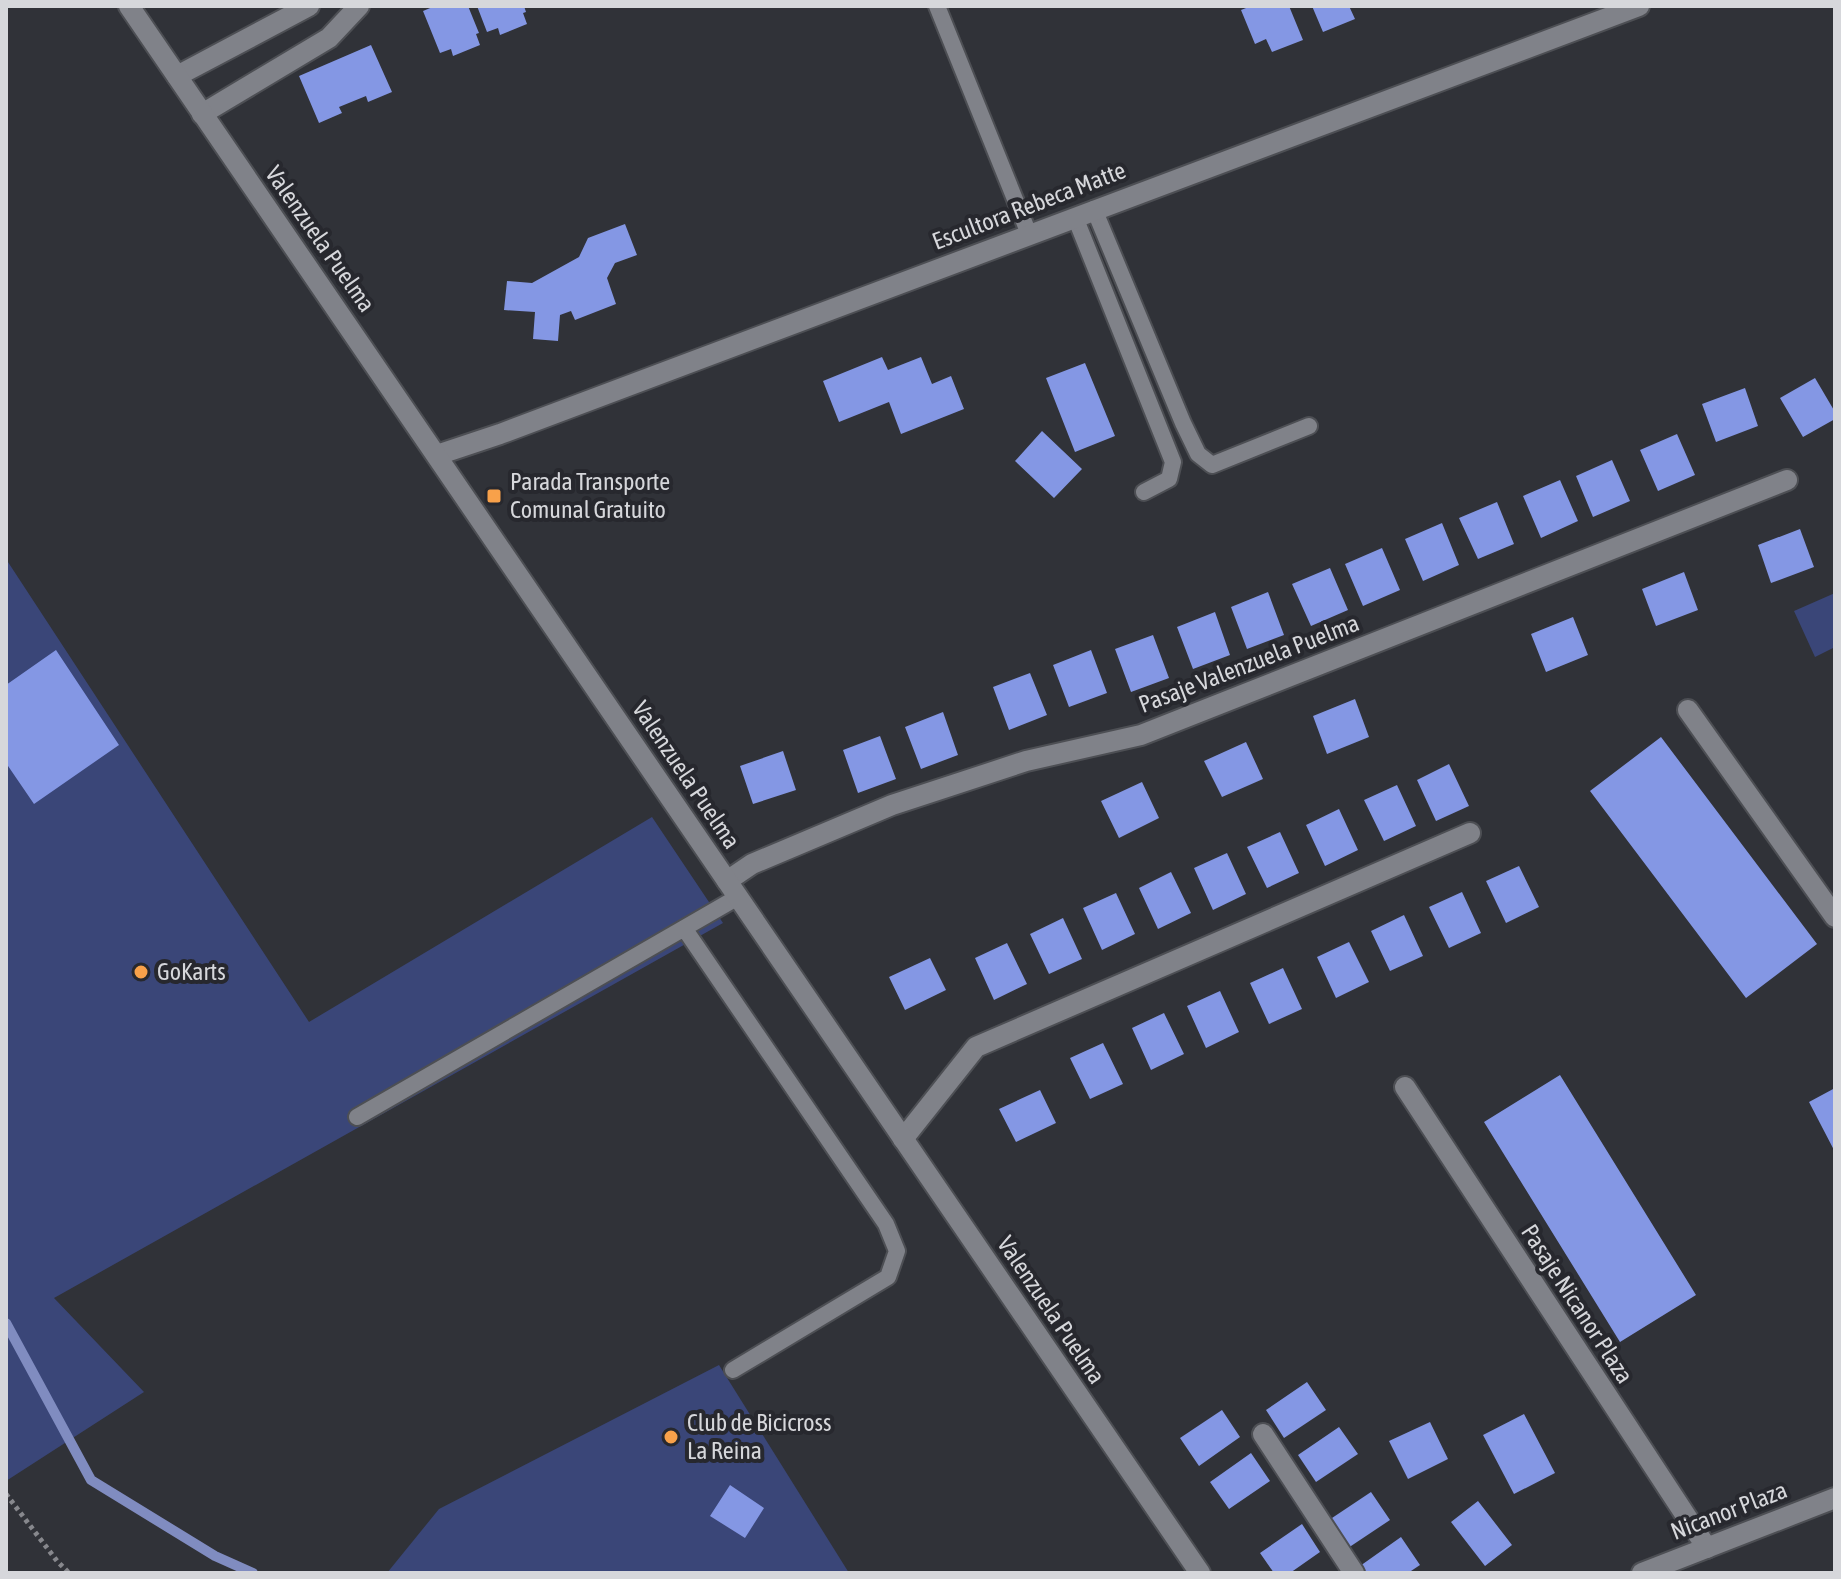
<svg xmlns="http://www.w3.org/2000/svg" width="1841" height="1579" viewBox="0 0 1841 1579" font-family="'Asap Condensed',sans-serif">
  <style>
    .green { fill: #3a4678 }
    .lines { fill: none; stroke-linecap: round; stroke-linejoin: round }
    .stream { stroke: #808cc0; stroke-width: 10 }
    .building { fill: #8497e4 }
    .lane-casing { stroke: #4d4f54; stroke-width: 20 }
    .street-casing { stroke: #4d4f54; stroke-width: 24 }
    .secondary-casing { stroke: #4d4f54; stroke-width: 24 }
    .path { stroke: #87888d; stroke-width: 5; stroke-dasharray: 4 4; stroke-linecap: butt }
    .lane { stroke: #808289; stroke-width: 16 }
    .street { stroke: #808289; stroke-width: 20 }
    .secondary { stroke: #808289; stroke-width: 20 }
    .poi-dot { fill: #f8a14a; stroke: #27282e; stroke-width: 3 }
    .labels { text-anchor: middle; stroke-width: 8; stroke-linejoin: round; paint-order: stroke }
    .street-label { font-size: 24px; fill: #d6d7db; stroke: #27282e }
    .poi-label { font-size: 24px; fill: #d6d7db; stroke: #27282e; text-anchor: start }
  </style>
  <rect width="100%" height="100%" fill="#303238"/>
  <path class="green" d="M6,559L309,1022L652,817L723,923L54,1298L144,1392L6,1481Z
    M1835,593V647L1815,657L1794,611Z
    M719,1365L849,1573H387L439,1509Z"/>
  <g class="lines">
    <path class="stream" d="M6,1323L91,1480L215,1556L253,1573"/>
  </g>
  <path class="building" d="M435,6H468L479,33L476,34L480,45L453,56L451,49L440,53L423,11Z
    M477,6H524L526,12L523,13L527,24L500,35L498,28L487,32Z
    M1251,6H1289L1303,40L1272,52L1266,39L1255,44L1241,10Z
    M1312,6H1349L1355,19L1323,32Z
    M371,45L392,92L368,102L366,96L339,107L342,113L319,123L299,76Z
    M625,224L637,255L615,263L607,278L616,304L575,320L571,311L560,315L558,341L533,339L535,312L504,310L507,281L532,283L579,257L588,238Z
    M882,357L888,370L921,357L932,384L951,376L964,409L901,434L889,402L839,422L823,381Z
    M1085,363L1115,436L1075,452L1046,378Z
    M1815,378L1835,412V419L1803,437L1780,398Z
    M1745,388L1758,426L1716,442L1702,404Z
    M1042,431L1082,469L1054,498L1015,461Z
    M1677,434L1695,475L1658,491L1640,450Z
    M1612,460L1630,501L1593,517L1576,476Z
    M1560,480L1578,521L1541,538L1523,496Z
    M1497,502L1514,544L1478,559L1459,518Z
    M1442,523L1459,565L1423,581L1405,539Z
    M1800,529L1814,567L1771,583L1758,545Z
    M1382,548L1400,590L1363,606L1345,564Z
    M1330,568L1348,610L1311,626L1292,584Z
    M1684,572L1698,610L1656,626L1642,589Z
    M1268,592L1284,635L1247,649L1231,607Z
    M1215,612L1230,655L1193,669L1177,627Z
    M1573,617L1588,655L1546,672L1531,634Z
    M1153,635L1169,678L1131,692L1115,649Z
    M56,650L119,745L34,804L6,763V685Z
    M1091,650L1107,693L1069,707L1053,665Z
    M1030,673L1047,715L1009,730L993,687Z
    M1355,699L1369,737L1327,754L1313,716Z
    M943,712L958,755L921,769L905,727Z
    M880,736L896,779L858,793L843,750Z
    M1661,737L1817,944L1746,998L1590,791Z
    M1246,742L1263,779L1222,797L1204,761Z
    M783,751L796,790L753,804L740,766Z
    M1449,764L1469,806L1436,821L1417,780Z
    M1142,782L1159,818L1119,838L1101,801Z
    M1397,785L1416,826L1384,841L1364,800Z
    M1339,809L1358,850L1325,866L1306,825Z
    M1280,832L1299,873L1267,888L1247,847Z
    M1227,853L1246,894L1213,910L1194,868Z
    M1519,866L1539,907L1506,923L1486,881Z
    M1171,872L1191,913L1158,929L1139,888Z
    M1462,892L1481,933L1449,948L1429,907Z
    M1116,893L1135,934L1102,950L1083,908Z
    M1404,915L1423,956L1390,971L1371,931Z
    M1063,918L1082,959L1049,974L1030,934Z
    M1349,942L1369,982L1336,998L1317,957Z
    M1007,943L1027,984L994,1000L975,958Z
    M930,958L946,990L905,1010L889,977Z
    M1283,968L1302,1009L1269,1024L1250,983Z
    M1220,991L1239,1032L1206,1048L1187,1006Z
    M1164,1013L1184,1054L1151,1070L1132,1028Z
    M1103,1043L1123,1084L1090,1099L1070,1058Z
    M1560,1075L1696,1295L1620,1342L1484,1122Z
    M1835,1088V1152L1809,1102Z
    M1040,1090L1056,1123L1016,1142L999,1109Z
    M1307,1382L1326,1410L1284,1438L1266,1410Z
    M1222,1410L1240,1437L1199,1466L1180,1438Z
    M1524,1414L1555,1473L1514,1494L1483,1435Z
    M1430,1422L1448,1459L1408,1479L1389,1441Z
    M1339,1427L1358,1454L1316,1482L1298,1455Z
    M1251,1453L1270,1481L1229,1509L1210,1482Z
    M730,1485L764,1508L745,1538L710,1516Z
    M1371,1492L1390,1520L1348,1548L1329,1520Z
    M1478,1501L1512,1545L1485,1566L1451,1522Z
    M1302,1524L1320,1552L1290,1573H1274L1260,1553Z
    M1401,1537L1420,1565L1408,1573H1365L1360,1566Z"/>
  <g class="lines">
    <g class="lane-casing">
      <path id="lane" d="M937,6L1029,234
        M1094,209L1183,423L1198,454L1212,465L1309,426
        M1075,217L1173,462L1169,479L1144,492
        M684,928L886,1224L897,1251L888,1277L733,1370
        M357,1117L738,897"/>
    </g>
    <g class="street-casing">
      <path id="street" d="M177,76L309,6
        M202,114L329,38L359,6
        M437,455L500,434L1639,6
        M1688,710L1835,917
        M727,881L752,864L892,805L1026,761L1141,735L1787,480
        M1405,1087L1707,1548
        M903,1139L976,1047L1470,833
        M1263,1434L1354,1573"/>
    </g>
    <g class="secondary-casing">
      <path id="secondary" d="M129,6L1200,1573
        M1642,1573L1835,1498"/>
    </g>
    <path class="path" d="M6,1494L57,1561L69,1573"/>
    <use href="#lane" class="lane"/>
    <use href="#street" class="street"/>
    <use href="#secondary" class="secondary"/>
  </g>
  <g class="poi-dot">
    <rect x="486" y="488" width="16" height="16" rx="4"/>
    <circle cx="141" cy="972" r="8"/>
    <circle cx="671" cy="1437" r="8"/>
  </g>
  <g class="labels">
    <g class="street-label">
      <text transform="translate(1029 206) rotate(-21)" y="8">Escultora Rebeca Matte</text>
      <text transform="translate(320 239) rotate(55)" y="8">Valenzuela Puelma</text>
      <text transform="translate(1249 664) rotate(-21)" y="8">Pasaje Valenzuela Puelma</text>
      <text transform="translate(686 775) rotate(56)" y="8">Valenzuela Puelma</text>
      <text transform="translate(1577 1304) rotate(57)" y="8">Pasaje Nicanor Plaza</text>
      <text transform="translate(1051 1310) rotate(56)" y="8">Valenzuela Puelma</text>
      <text transform="translate(1729 1511) rotate(-21)" y="8">Nicanor Plaza</text>
    </g>
    <g class="poi-label">
      <text x="510" y="490">Parada Transporte<tspan x="510" dy="28">Comunal Gratuito</tspan></text>
      <text x="157" y="980">GoKarts</text>
      <text x="687" y="1431">Club de Bicicross<tspan x="687" dy="28">La Reina</tspan></text>
    </g>
  </g>
  <rect width="1841" height="1579" fill="none" stroke="#d6d7db" stroke-width="16"/>
</svg>
